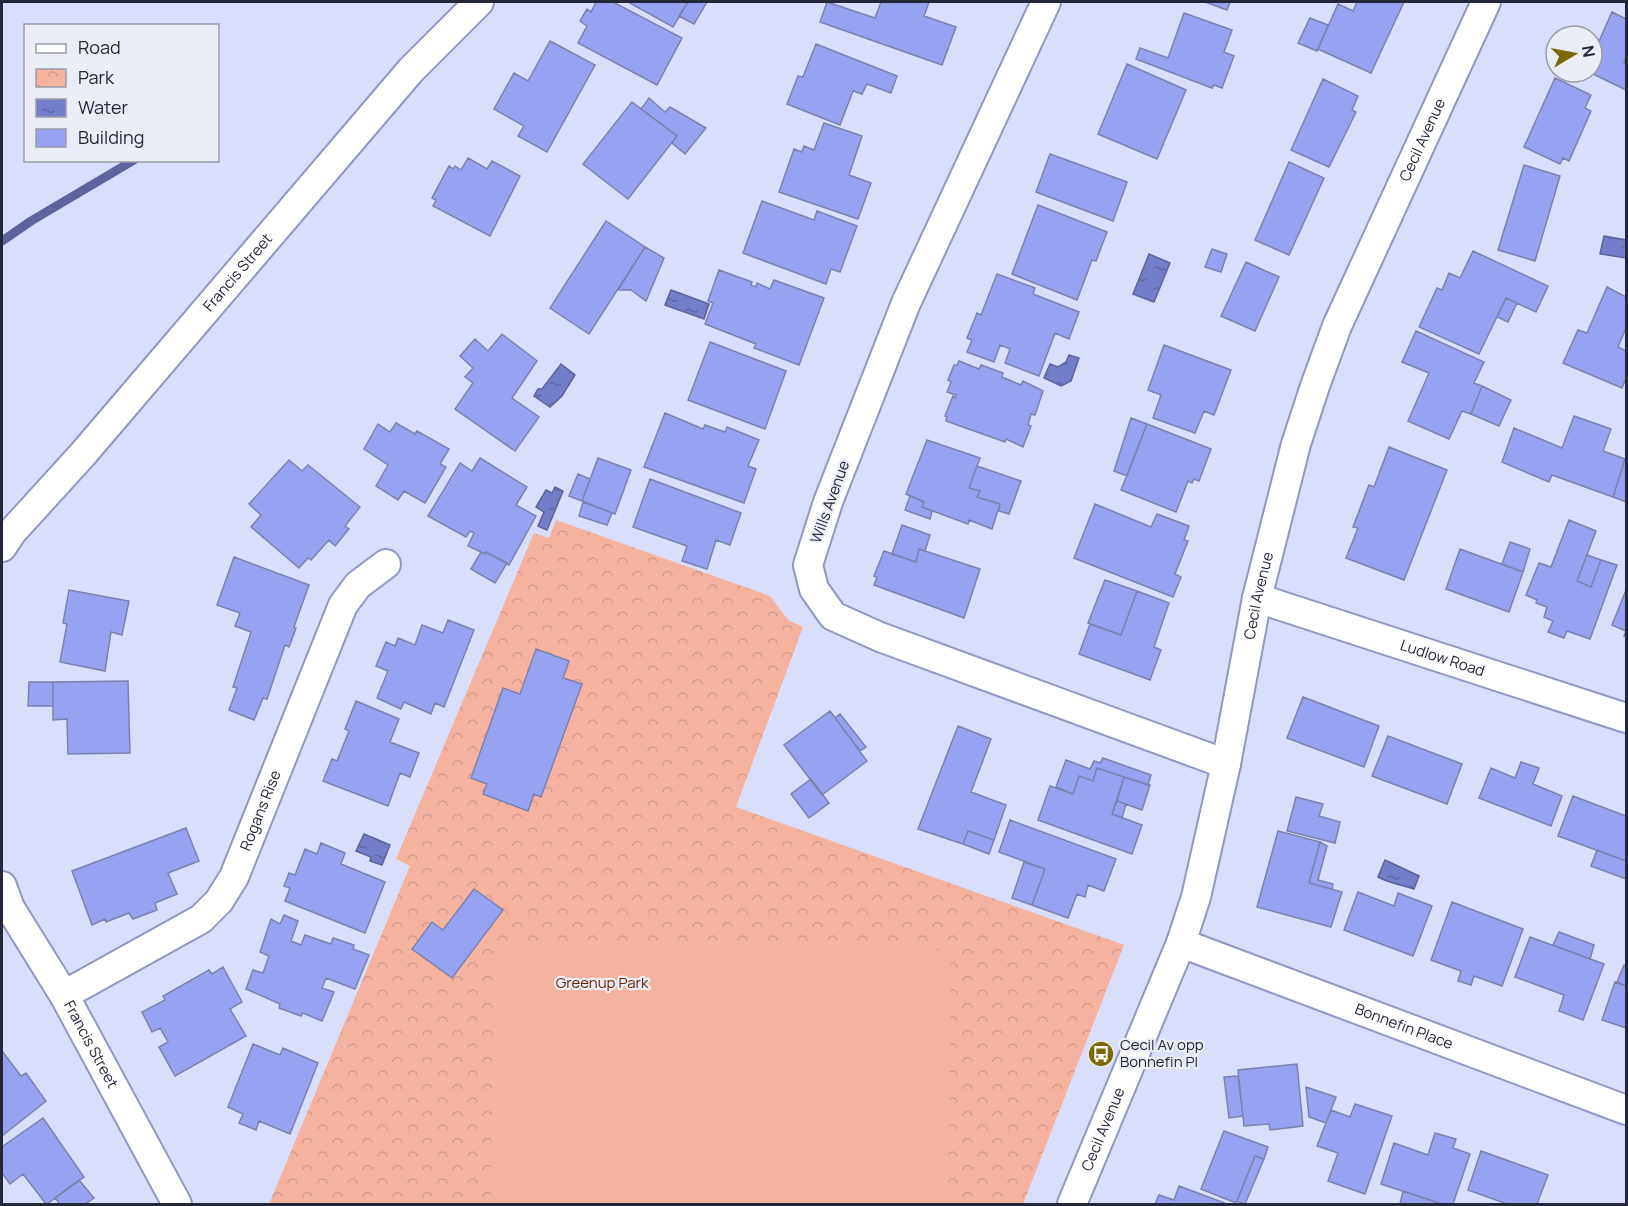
<svg xmlns="http://www.w3.org/2000/svg" width="1628" height="1206" viewBox="0 0 1628 1206" font-family="Manrope,sans-serif">
  <style>
    .park { fill: url(#park-crowns) }
    .garden { fill: #f5b39f }
    .water { fill: url(#water-ripples); stroke: #5c639e; stroke-width: 1.5 }
    .lines { fill: none; stroke-linecap: round; stroke-linejoin: round }
    .stream { stroke: #5c639e; stroke-width: 9 }
    .building { fill: #97a2f2; stroke: #7c82b0; stroke-width: 1.5 }
    .minor-casing { stroke: #8f97c5; stroke-width: 32 }
    .minor { stroke: #fff; stroke-width: 28 }
    .labels { text-anchor: middle; stroke-width: 4.5; stroke-linejoin: round; paint-order: stroke }
    .street-label { font-size: 15px; fill: #242739; stroke: #eaecf6 }
    .park-label { font-size: 15px; fill: #6f1f02; stroke: #eaecf6 }
    .poi-label { font-size: 15px; fill: #242739; stroke: #eaecf6; text-anchor: start }
  </style>
  <defs>
    <pattern id="park-crowns" width="20" height="18" patternUnits="userSpaceOnUse" patternTransform="scale(1.5)"><rect width="20" height="18" fill="#f5b39f"/><path d="M2 6a3 3 0 1 1 6 0M12 15a3 3 0 1 1 6 0" fill="none" stroke="#d29a8a"/></pattern>
    <pattern id="water-ripples" width="26" height="14" patternUnits="userSpaceOnUse" patternTransform="scale(1.5)"><rect width="26" height="14" fill="#747dca"/><path d="M2 4q2-2 4 0t4 0M15 11q2-2 4 0t4 0" fill="none" stroke="#5f66a5"/></pattern>
  </defs>
  <rect width="100%" height="100%" fill="#d8defc"/>
  <path class="park" d="M556,520L770,596L788,620L803,627L736,807L1124,945L1023,1204H269L410,866L396,859L534,533L549,538Z"/>
  <path class="garden" d="M494,943L951,950L948,1204H491Z"/>
  <path class="water" d="M1604,236L1626,240V258L1600,254Z
    M1149,254L1170,263L1154,302L1133,294Z
    M671,290L709,304L704,319L665,305Z
    M1069,355L1079,358L1071,381L1061,386L1044,378L1050,364L1058,367L1066,362Z
    M561,364L575,375L562,396L550,407L534,396L538,389H542Z
    M555,487L563,491L547,530L538,526L544,512L536,507L546,490L552,493Z
    M364,834L390,845L382,865L370,861L371,857L356,851Z
    M1385,860L1419,876L1414,889C1402,885 1389,883 1378,877Z"/>
  <g class="lines">
    <path class="stream" d="M2,241L31,221L134,160"/>
  </g>
  <path class="building" d="M596,2H613L682,38L657,85L578,43L587,26L580,21L587,9L591,12Z
    M628,2H688L673,27Z
    M688,2H707L694,24L679,16Z
    M827,2L875,18L881,2H929L924,16L956,27L942,65L820,22Z
    M1205,2H1230L1227,10Z
    M1357,2H1404L1371,73L1318,49L1338,4L1353,11Z
    M1612,12L1626,19V56L1624,63L1626,64V90L1589,72H1592V48L1595,50Z
    M1184,13L1232,30L1224,52L1234,56L1222,88L1214,85L1212,88L1136,59L1140,48L1168,58Z
    M1310,18L1328,25L1317,51L1298,43Z
    M550,41L595,65L547,152L518,136L524,126L494,109L514,73L528,81Z
    M816,44L897,76L891,93L867,84L862,94L853,91L840,125L787,104L798,76L803,77Z
    M1127,64L1186,90L1157,159L1098,134Z
    M1555,78L1591,95L1585,108L1591,111L1569,161L1563,158L1560,164L1524,147Z
    M1323,79L1358,96L1352,110L1356,112L1329,167L1291,150Z
    M649,98L665,112L670,107L706,128L685,154L672,143L677,136L641,109Z
    M632,102L677,136L628,199L583,164Z
    M824,123L862,136L849,175L871,183L858,219L779,192L794,149L802,152L804,146L814,150Z
    M1050,154L1127,182L1113,221L1036,192Z
    M468,158L487,169L492,161L520,176L490,236L433,206L436,200L432,198L449,166L453,169L455,166L461,170Z
    M1289,162L1324,178L1289,255L1255,240Z
    M1524,165L1560,176L1535,261L1498,250Z
    M762,201L814,220L817,211L857,226L840,272L831,269L826,284L743,253Z
    M1038,205L1107,232L1096,261L1092,260L1077,300L1012,274Z
    M606,221L645,247L589,334L550,308Z
    M645,247L664,258L646,301L631,290H618Z
    M1212,249L1227,254L1221,272L1205,267Z
    M1473,251L1548,286L1536,312L1506,298L1479,354L1419,327L1437,288L1442,290L1449,273L1460,278Z
    M1246,262L1279,277L1255,331L1221,316Z
    M719,270L752,282L751,285L756,287L757,283L770,289L774,280L824,298L799,365L754,348L756,344L705,324L713,303L708,301Z
    M997,274L1035,288L1033,294L1079,312L1069,339L1055,333L1039,376L1005,363L1010,349L1000,345L994,362L967,352L972,340L967,338L977,313L981,315Z
    M1607,287L1626,297V328L1618,347L1626,351V378L1622,388L1563,363L1578,330L1587,333Z
    M1506,298L1517,303L1508,322L1497,317Z
    M1416,331L1484,362L1474,383L1482,386L1471,414L1462,411L1449,439L1408,421L1429,373L1402,362Z
    M502,334L537,361L512,398L539,417L515,451L455,409L473,383L465,377L473,368L460,356L475,339L488,351Z
    M710,342L786,371L765,429L688,400Z
    M1164,345L1231,370L1214,415L1204,411L1195,433L1153,418L1161,395L1148,390Z
    M959,361L979,369L981,365L1003,373L1002,377L1021,385L1023,381L1043,391L1035,415L1031,414L1028,425L1031,426L1023,447L1006,439L1005,442L946,421L947,417L945,416L953,396L955,398L956,395L947,392L951,382L948,380L954,365H957Z
    M1482,386L1511,400L1499,426L1471,414Z
    M665,413L703,429L705,425L725,432L727,427L759,440L748,466L756,469L744,503L644,467Z
    M1574,416L1611,429L1603,451L1625,459L1613,497L1552,475L1549,482L1502,462L1514,428L1562,448Z
    M1131,418L1147,424L1127,476L1114,471Z
    M396,423L415,434L417,431L449,449L440,464L446,467L425,503L404,491L398,500L376,486L388,465L364,449L378,424L390,432Z
    M1147,424L1211,449L1199,481L1194,479L1192,483L1188,481L1176,512L1121,490Z
    M927,440L980,458L969,488L980,491L977,497L1000,504L992,529L969,520L968,524L922,507L924,502L906,494Z
    M1389,447L1447,470L1404,580L1346,558L1358,528L1353,527L1369,485L1374,487Z
    M480,458L527,487L516,505L536,516L509,565L486,552L485,554L468,546L474,533L470,531L466,537L428,516L460,463L472,471Z
    M598,458L631,470L615,514L582,501Z
    M1625,459L1626,460V502L1613,497Z
    M289,460L302,471L308,465L360,507L345,526L349,529L335,546L329,540L311,560L308,558L299,568L251,527L261,515L249,504Z
    M977,466L1021,481L1009,514L999,511L1000,504L977,497L980,491L969,488Z
    M578,474L590,479L582,501L569,496Z
    M650,479L741,513L730,545L716,540L707,569L682,561L687,546L633,527Z
    M910,496L924,502L922,507L932,511L930,519L905,510Z
    M583,502L612,513L607,525L579,516Z
    M1095,504L1151,527L1157,514L1189,526L1184,540L1188,541L1175,574L1181,577L1173,597L1074,558Z
    M1569,520L1596,531L1577,581L1591,587L1601,560L1617,565L1590,639L1567,631L1564,638L1548,632L1553,621L1544,617L1547,607L1536,603L1537,600L1526,595L1539,563L1551,567Z
    M902,525L930,535L925,551L919,549L916,562L892,554Z
    M1510,542L1530,549L1523,572L1502,564Z
    M919,549L980,569L964,618L874,585L877,577L874,576L884,551L916,562Z
    M1460,549L1523,572L1509,612L1446,589Z
    M481,552L485,554L486,552L507,563L495,583L471,569Z
    M1587,555L1601,560L1591,587L1577,581Z
    M234,557L309,585L294,627L296,628L289,647L285,645L267,699L263,698L254,720L229,710L237,688L233,687L251,632L235,626L240,613L217,605Z
    M1105,580L1137,591L1121,635L1088,623Z
    M69,590L129,601L122,635L111,632L105,671L60,662L67,624L63,623Z
    M1626,590V637L1624,636L1626,631L1612,625Z
    M1137,591L1169,603L1154,647L1161,650L1150,680L1079,654L1090,624L1121,635Z
    M448,620L474,630L444,707L435,703L431,714L404,702L401,709L377,698L388,671L376,666L386,642L395,646L398,638L415,645L422,625L443,633Z
    M536,649L569,661L563,678L582,684L541,797L534,794L528,811L483,794L487,784L471,778L503,688L520,694Z
    M128,681L130,753L68,754L67,719L53,720V682Z
    M29,682H53V706H28Z
    M1303,697L1379,726L1364,767L1287,738Z
    M356,701L399,719L390,742L419,753L410,777L400,773L388,806L323,781L332,759L337,761L349,731L345,729Z
    M830,711L867,761L822,795L784,745Z
    M840,714L866,747L860,751L835,718Z
    M958,726L991,739L971,792L1006,805L994,840L968,831L963,844L918,829Z
    M1388,736L1462,764L1447,804L1372,776Z
    M1103,758L1151,775L1148,785L1097,768L1093,781L1079,776L1073,794L1056,787L1066,760L1090,769L1094,761L1100,763Z
    M1521,762L1539,768L1533,784L1562,796L1551,826L1479,798L1491,768L1515,778Z
    M1097,768L1124,777L1112,814L1142,825L1132,854L1038,820L1050,786L1073,794L1079,776L1093,781Z
    M1124,777L1150,785L1142,810L1117,801Z
    M811,779L829,803L809,818L791,794Z
    M1573,796L1626,816V861L1558,836Z
    M1296,797L1323,804L1319,816L1340,822L1335,843L1287,831Z
    M1117,801L1126,804L1122,818L1112,814Z
    M1010,820L1116,859L1104,891L1088,885L1085,897L1077,894L1068,918L1032,905L1045,869L999,852Z
    M186,828L199,861L168,873L177,894L155,903L157,910L133,919L129,913L106,922L105,919L92,925L72,871Z
    M968,831L994,840L989,854L963,844Z
    M1278,831L1320,842L1309,883L1342,892L1331,927L1257,907Z
    M1320,842L1327,846L1318,880L1333,884L1332,889L1309,883Z
    M321,843L345,853L341,864L385,882L365,933L285,901L290,888L284,886L289,873L295,875L305,849L317,854Z
    M1597,850L1626,861V879L1591,866Z
    M1024,862L1045,869L1032,905L1012,898Z
    M474,889L503,910L452,978L412,949L432,922L443,930Z
    M1358,892L1394,906L1398,893L1432,906L1413,956L1344,930Z
    M1452,902L1523,929L1502,986L1474,976L1471,985L1458,981L1461,971L1431,960Z
    M284,915L298,921L291,941L301,945L305,935L331,944L333,938L354,945L353,949L369,955L355,989L326,978L322,988L334,992L322,1021L303,1013L301,1016L279,1008L280,1004L246,989L253,970L263,973L269,956L260,952L271,919L280,924Z
    M1559,932L1594,945L1590,959L1553,945Z
    M1530,937L1604,964L1583,1020L1559,1011L1564,995L1515,977Z
    M1624,965L1626,966V986L1617,982Z
    M223,967L242,1002L230,1009L246,1036L175,1076L159,1047L168,1042L160,1028L152,1032L142,1012L165,1000L163,996L209,970L212,974Z
    M1615,982L1626,986V1028L1602,1020Z
    M253,1044L280,1055L283,1048L318,1063L290,1134L259,1121L256,1130L239,1123L243,1114L228,1107Z
    M2,1051L21,1076L26,1073L46,1101L2,1136Z
    M1297,1064L1303,1126L1270,1130L1269,1124L1244,1126L1238,1070Z
    M1238,1076L1243,1116L1229,1118L1224,1077Z
    M1306,1087L1336,1097L1326,1123L1309,1117Z
    M1355,1104L1392,1116L1365,1194L1328,1181L1338,1153L1317,1146L1331,1110L1350,1117Z
    M43,1118L84,1177L47,1204H46L23,1174L10,1184L2,1173V1147Z
    M1224,1131L1268,1147L1264,1159L1255,1156L1236,1203L1201,1189Z
    M1435,1133L1456,1139L1453,1148L1470,1154L1453,1204H1442L1381,1184L1394,1143L1428,1155Z
    M1481,1151L1548,1175L1537,1204H1507L1468,1190Z
    M1255,1156L1264,1159L1245,1204H1244L1237,1201Z
    M79,1180L94,1198L85,1204H60L55,1198Z
    M1179,1186L1227,1204H1155L1159,1195L1174,1200Z
    M1403,1191L1442,1204H1400Z"/>
  <g class="lines">
    <g class="minor-casing">
      <g id="minor">
        <path d="M1046,2L906,303L828,502L808,565L814,589L833,616L880,637L1226,764"/>
        <path id="s1" d="M2,547L12,532L83,454L411,70L479,2"/>
        <path id="s2" d="M1257,598L1626,718"/>
        <path id="s3" d="M2,886L10,908L64,995L177,1204"/>
        <path id="s4" d="M1181,943L1626,1110"/>
        <path id="s5" d="M64,995L201,919L219,901L234,877L343,605L358,585L386,564"/>
        <path id="s6" d="M1072,1204L1181,943L1196,897L1226,764L1257,598L1296,444L1315,386L1337,326L1486,2"/>
      </g>
    </g>
    <use href="#minor" class="minor"/>
  </g>
  <defs>
    <g id="bus-disc" transform="scale(1.35)"><circle r="9.5" fill="#7b6a01" stroke="#eaecf6"/><path d="M-5-6H5V4H4V6H2V4H-2V6H-4V4H-5ZM-3.5-4V0h7V-4ZM-3.5 1.2v1.5H-2V1.2ZM2 1.2v1.5H3.5V1.2Z" fill="#fff"/></g>
  </defs>
  <g fill-rule="evenodd">
    <use href="#bus-disc" x="1101" y="1054"/>
  </g>
  <g class="labels">
    <g class="street-label">
      <text dy="5" stroke="none"><textPath href="#s6" startOffset="1125">Cecil Avenue</textPath></text>
      <text dy="5" stroke="none"><textPath href="#s1" startOffset="362">Francis Street</textPath></text>
      <text transform="translate(830 502) rotate(-70)" y="5">Wills Avenue</text>
      <text dy="5" stroke="none"><textPath href="#s6" startOffset="639">Cecil Avenue</textPath></text>
      <text dy="5" stroke="none"><textPath href="#s2" startOffset="195">Ludlow Road</textPath></text>
      <text dy="5" stroke="none"><textPath href="#s5" startOffset="282">Rogans Rise</textPath></text>
      <text dy="5" stroke="none"><textPath href="#s4" startOffset="238">Bonnefin Place</textPath></text>
      <text dy="5" stroke="none"><textPath href="#s3" startOffset="182">Francis Street</textPath></text>
      <text dy="5" stroke="none"><textPath href="#s6" startOffset="81">Cecil Avenue</textPath></text>
    </g>
    <g class="park-label">
      <text x="602" y="988">Greenup Park</text>
    </g>
    <g class="poi-label">
      <text x="1120" y="1050">Cecil Av opp<tspan x="1120" dy="17">Bonnefin Pl</tspan></text>
    </g>
  </g>
  <rect width="1628" height="1206" fill="none" stroke="#242739" stroke-width="6"/>
  <rect x="24" y="24" width="195" height="138" fill="#eaecf6" stroke="#9b9daa" stroke-width="1.5"/>
  <rect x="36" y="44" width="30" height="9" fill="#ffffff" stroke="#9b9daa" stroke-width="1.5"/>
  <text x="78" y="54" font-size="18" fill="#242739">Road</text>
  <rect x="36" y="69" width="30" height="18" fill="url(#park-crowns)" stroke="#9b9daa" stroke-width="1.5"/>
  <text x="78" y="84" font-size="18" fill="#242739">Park</text>
  <rect x="36" y="99" width="30" height="18" fill="url(#water-ripples)" stroke="#9b9daa" stroke-width="1.5"/>
  <text x="78" y="114" font-size="18" fill="#242739">Water</text>
  <rect x="36" y="129" width="30" height="18" fill="#97a2f2" stroke="#9b9daa" stroke-width="1.5"/>
  <text x="78" y="144" font-size="18" fill="#242739">Building</text>
  <g transform="translate(1574 54) rotate(80)"><circle r="28" fill="#eaecf6" stroke="#9b9daa" stroke-width="1.5"/>
  <path d="M0-4.5L10 22L0 15L-10 22Z" fill="#7b6a01"/>
  <text y="-9" font-size="16" font-weight="bold" text-anchor="middle" fill="#242739">N</text>
  </g>
</svg>
